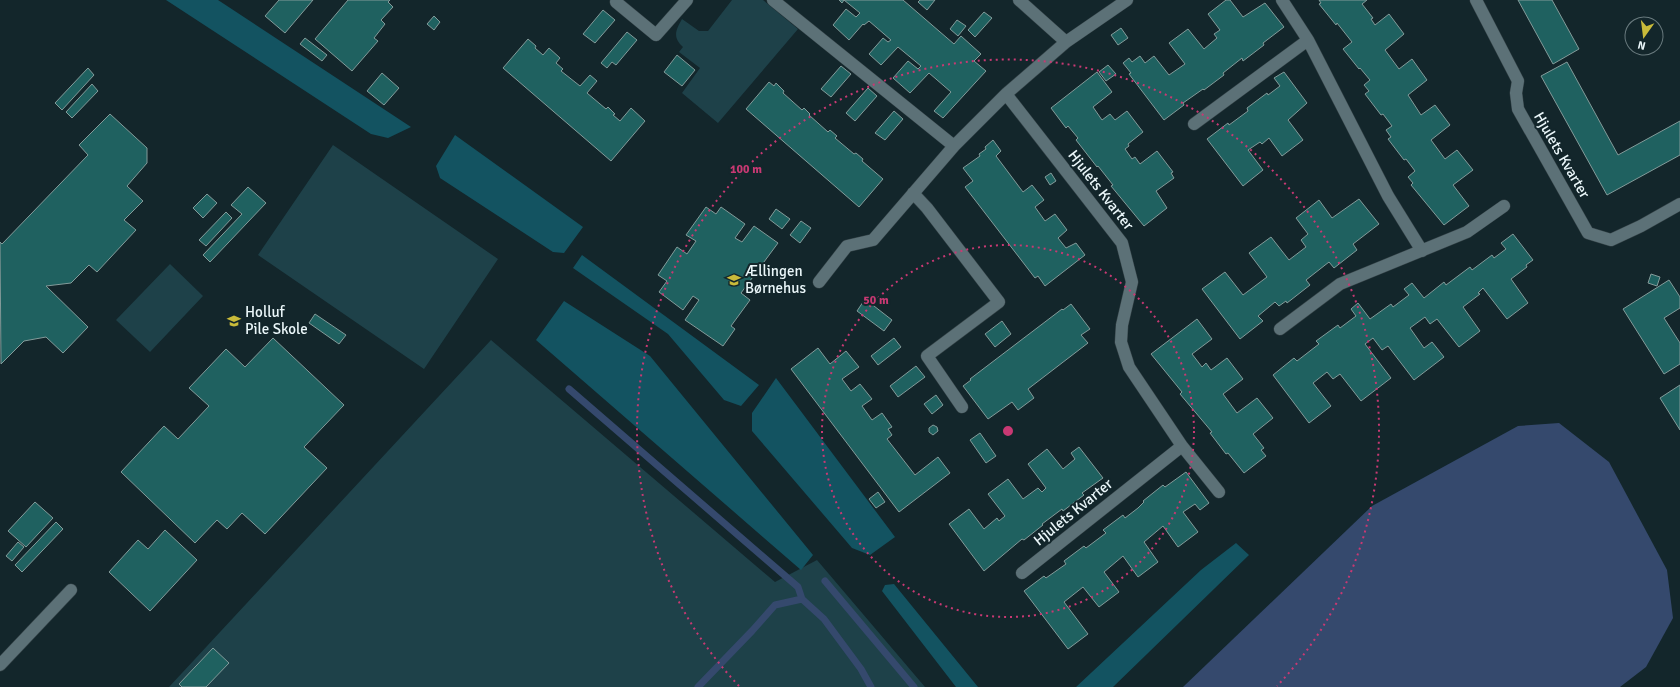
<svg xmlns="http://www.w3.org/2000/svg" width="1680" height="687" viewBox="0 0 1680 687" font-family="Signika,sans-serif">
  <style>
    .green { fill: #1e4149 }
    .forest { fill: #135361 }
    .water { fill: #35496d }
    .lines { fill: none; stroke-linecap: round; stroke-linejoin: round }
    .stream { stroke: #35496d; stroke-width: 7 }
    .building { fill: #1f6160; stroke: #839b9a }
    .minor-casing { stroke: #344247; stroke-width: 13 }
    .minor { stroke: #5c7177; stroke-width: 12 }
    .ring { fill: none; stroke: #c83973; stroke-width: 2; stroke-dasharray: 2 4 }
    .labels { text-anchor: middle; stroke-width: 4; stroke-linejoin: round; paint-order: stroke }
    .street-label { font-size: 15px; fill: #ebf7fa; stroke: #13262b }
    .poi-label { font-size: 15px; fill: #ebf7fa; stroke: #13262b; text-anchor: start }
    .centre { fill: #c83973; stroke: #13262b; stroke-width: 2 }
    .ring-label { font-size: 12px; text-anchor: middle; font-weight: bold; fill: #c83973; stroke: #13262b; stroke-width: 4; stroke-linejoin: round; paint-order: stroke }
  </style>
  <rect width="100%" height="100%" fill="#13262b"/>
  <path class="green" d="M732,0H763L798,29L718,123L682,93L700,68L679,52L683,47C672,37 676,30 682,19L699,31H708Z
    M333,145L498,259L424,369L258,255Z
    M170,264L203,296L150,352L116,320Z
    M491,340L775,582L817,560L925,687H169Z"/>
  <path class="forest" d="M166,0H218L411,127L388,138L371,134Z
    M455,135L583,227L564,253L553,252L440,178L436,166Z
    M582,255L759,385L741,406L724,400L668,334L573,268Z
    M564,301L650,356L813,555L801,570L536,340Z
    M776,378L895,537L870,555L852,548L752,431V413Z
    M1236,543L1249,555L1113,687H1076L1201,570Z
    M894,584L978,687H956L882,591L885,585Z"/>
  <path class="water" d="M1559,423L1609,462L1667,570L1673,618L1646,667L1620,687H1183L1372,506L1518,426Z"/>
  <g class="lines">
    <path class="stream" d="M569,389L798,587L802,599
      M825,581L914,687
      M698,687L752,631L775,605L802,599L824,619L861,669L871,687"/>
  </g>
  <path class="building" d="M279,0H313L285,33L265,16Z
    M348,0H390L388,2L393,7L381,20L385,24L374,38L378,41L352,71L315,39Z
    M839,0H903L954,44L961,36L981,54L974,61L986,71L943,118L934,111L951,92L929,73L910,93L893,78L908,61L918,69L921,66L898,47L881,65L869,54L883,38L888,42L891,40L869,21L864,25L863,24L849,40L833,25L846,9L856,17L860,13L844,0L842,3Z
    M920,0H935L927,10L918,2Z
    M1226,0H1230L1243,17L1265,3L1284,27L1263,43L1264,45L1243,61L1242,58L1223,73L1224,75L1204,90L1203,89L1183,103L1184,105L1164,120L1129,74L1131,73L1123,63L1129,58L1132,62L1140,56L1145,63L1154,56L1169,75L1185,64L1169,43L1188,29L1204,49L1217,38L1214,34L1220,30L1208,14Z
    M1319,0H1367L1362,4L1373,18L1371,19L1375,25L1389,14L1404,34L1385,50L1399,69L1412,59L1427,80L1408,95L1421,115L1435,105L1450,125L1431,140L1445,159L1457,150L1473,170L1453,185L1469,206L1444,225L1411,185L1413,183L1408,177L1415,171L1406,159L1404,160L1388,139L1391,137L1386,130L1392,126L1383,114L1381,115L1365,94L1369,91L1364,85L1370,80L1360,68L1359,69L1343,49L1352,42L1337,23L1336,25L1319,4L1321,3Z
    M1518,0H1552L1579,49L1553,64Z
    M603,10L615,20L595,43L583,34Z
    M984,12L992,18L975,37L968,30Z
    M434,16L440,22L434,30L427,24Z
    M957,20L966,26L958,36L950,29Z
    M1121,28L1128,38L1118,45L1111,35Z
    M627,32L637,40L616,65L612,62L607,68L601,63Z
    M305,38L327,55L322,61L300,44Z
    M528,39L536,46L535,48L543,55L549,48L560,58L556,63L563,69L561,71L580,86L590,75L597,81L587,93L606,109L608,107L615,114L613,115L620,121L631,108L645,121L611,161L503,68Z
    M677,55L695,70L682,86L664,72Z
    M1567,62L1618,155L1680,121V155L1607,195L1541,76Z
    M1108,65L1116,74L1106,81L1099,72Z
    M841,66L851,74L831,97L821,89Z
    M88,68L94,75L62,110L55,103Z
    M1097,72L1112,92L1093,107L1102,120L1110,114L1115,120L1127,111L1143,132L1128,144L1129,146L1125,149L1132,159L1135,157L1140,164L1157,151L1173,172L1171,173L1174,178L1156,191L1167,208L1144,226L1111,186L1113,185L1098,166L1097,167L1076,140L1078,138L1068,126L1066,128L1051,108Z
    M1284,72L1307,103L1288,120L1303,140L1282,156L1269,138L1262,144L1260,142L1248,150L1263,170L1243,186L1207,139L1228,123L1229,125L1248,111L1247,108L1267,93L1268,95L1280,86L1274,78Z
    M382,73L399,88L384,105L367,91Z
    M769,82L774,86L776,83L784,91L783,93L802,110L804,108L810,114L809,115L828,132L830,130L837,136L835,138L854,154L856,153L863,159L862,161L883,179L859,207L746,109Z
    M92,84L98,91L72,118L66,112Z
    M868,88L877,96L855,121L846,113Z
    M894,111L903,119L885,140L875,133Z
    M110,114L147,148V163L127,186L143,201L124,220L136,230L97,272L89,265L71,283L46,286L88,327L63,353L46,337L24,341L1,364L0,242L2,244L88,155L79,145Z
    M993,140L1001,151L996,156L1023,192L1032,185L1044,200L1035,207L1045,221L1055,214L1067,230L1058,238L1066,248L1076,243L1085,255L1045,286L1038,276L1035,278L965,187L973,181L963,168L980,156L979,154L986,149L985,147Z
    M1051,173L1056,181L1050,185L1045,177Z
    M248,187L266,203L210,262L203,255L242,214L231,205Z
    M207,194L217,203L203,218L193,208Z
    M1359,199L1379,224L1353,244L1357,250L1334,268L1329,262L1306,280L1310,285L1287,303L1286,301L1279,306L1275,302L1258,316L1263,321L1240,339L1202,289L1225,272L1243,295L1267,277L1249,253L1271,237L1289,260L1306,247L1301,240L1308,234L1296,218L1319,200L1332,218Z
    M706,207L716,214L721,207L745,224L735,238L742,242L754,226L778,243L741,293L750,300L731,326L735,329L723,346L685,320L699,300L693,296L683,310L659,292L667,281L658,275L677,247L687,254L696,241L686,235Z
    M776,209L790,219L782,229L769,219Z
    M226,212L232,218L206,246L199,240Z
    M801,221L811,228L800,243L790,235Z
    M1513,234L1533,260L1526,265L1527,267L1511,279L1528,303L1507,319L1483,288L1478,293L1480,294L1463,307L1480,331L1459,347L1437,319L1430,324L1425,317L1410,328L1424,348L1432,342L1444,357L1414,380L1388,346L1382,350L1373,338L1365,344L1391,378L1361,401L1340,374L1333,379L1327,372L1313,383L1331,406L1309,423L1273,375L1294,358L1297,361L1319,344L1316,341L1338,325L1340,328L1356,316L1351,309L1358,303L1370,319L1391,304L1393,307L1409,295L1404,289L1412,283L1424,298L1444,282L1446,285L1470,267L1472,270L1492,255L1494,258L1506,249L1501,243Z
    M1651,274L1660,277L1657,286L1648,283Z
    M1669,280L1680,297V308L1664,318L1680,343V364L1664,374L1623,309Z
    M865,299L892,320L884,331L857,311Z
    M1071,304L1090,329L1081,335L1088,343L1028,389L1034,398L1018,410L1012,402L988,419L963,386L971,380L970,379L1062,309L1063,310Z
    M315,314L346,335L339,344L309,323Z
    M1197,319L1212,339L1192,354L1202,367L1206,363L1211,370L1227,358L1243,379L1223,394L1237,413L1257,398L1273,418L1253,434L1264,448L1261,450L1266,456L1244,473L1228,453L1226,454L1210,433L1212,432L1180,394L1182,392L1151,354Z
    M1002,321L1011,334L995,347L985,334Z
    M273,338L344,405L304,447L327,468L265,534L242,513L227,529L217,520L195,543L121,472L164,426L178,439L209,406L189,388L226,349L245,367Z
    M894,338L901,347L878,365L871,356Z
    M818,348L830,364L846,351L859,367L842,379L851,391L860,384L872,399L862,406L872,420L882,413L892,427L888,429L892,435L887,439L915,475L938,457L950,473L899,512L791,369Z
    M916,366L925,377L898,397L890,386Z
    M1680,385V430L1660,398Z
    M936,395L943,405L932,414L924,404Z
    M933,425L937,427L938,431L933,435L929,432V428Z
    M980,433L996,456L986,463L970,440Z
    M1079,447L1103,478L1082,493L1084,495L1063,511L1062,509L1042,524L1043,525L1024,540L1022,539L984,571L949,524L969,509L984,529L997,518L999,521L1005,516L988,494L1008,479L1023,499L1038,488L1042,492L1046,488L1028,464L1047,449L1063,469L1075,459L1071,453Z
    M1186,472L1209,503L1200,510L1195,504L1183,512L1198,532L1178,547L1163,526L1144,542L1158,562L1138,577L1123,556L1104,572L1119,592L1099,607L1083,587L1064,602L1088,634L1068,649L1024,591L1044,576L1046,578L1066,564L1064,561L1084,546L1086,548L1106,533L1103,530L1123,515L1125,518L1138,508L1144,502L1143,501L1163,485L1165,487Z
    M878,492L885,502L876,508L869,499Z
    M35,502L53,518L26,547L8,531Z
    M56,522L63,529L22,572L15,565Z
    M165,530L197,560L150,611L109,572L138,540L148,549Z
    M18,542L24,547L12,561L6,556Z
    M213,648L229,663L206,687H182L179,684Z"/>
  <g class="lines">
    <g class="minor-casing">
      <path id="minor" d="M773,0L954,146
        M1019,0L1066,42
        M1282,0L1308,40L1388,196L1422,251
        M1476,0L1518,81L1516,93L1518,109L1588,233L1611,240L1641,226L1680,204
        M616,2L656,35L687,0
        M1006,94L1122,243L1132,282L1122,325L1121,342L1129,367L1182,446L1219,492
        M1194,124L1308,40
        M913,193L927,208L999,302L927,356L962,407
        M819,282L847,246L873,240L954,146L1006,94L1066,42L1127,0
        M1280,329L1340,284L1467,232L1504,206
        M1022,573L1182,446
        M0,665L71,590"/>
    </g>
    <use href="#minor" class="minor"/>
  </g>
  <g class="ring">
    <circle cx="1008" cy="431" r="186"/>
    <path d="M739 686A371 371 0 1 1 1277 686"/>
  </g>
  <defs>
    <g id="school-bare" transform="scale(1.08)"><path d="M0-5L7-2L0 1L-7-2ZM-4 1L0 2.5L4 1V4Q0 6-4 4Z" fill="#c9bb3a" stroke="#13262b" stroke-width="2.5" paint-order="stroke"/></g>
  </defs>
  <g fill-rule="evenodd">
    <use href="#school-bare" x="734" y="280"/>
    <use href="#school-bare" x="234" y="321"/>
  </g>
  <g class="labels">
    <g class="street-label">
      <text transform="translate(1562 155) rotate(60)" y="5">Hjulets Kvarter</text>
      <text transform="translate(1101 190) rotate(52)" y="5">Hjulets Kvarter</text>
      <text transform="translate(1073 512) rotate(-39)" y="5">Hjulets Kvarter</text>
    </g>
    <g class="poi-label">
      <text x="745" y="276">Ællingen<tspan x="745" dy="17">Børnehus</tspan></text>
      <text x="245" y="317">Holluf<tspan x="245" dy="17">Pile Skole</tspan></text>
    </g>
  </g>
  <circle cx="1008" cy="431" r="6" class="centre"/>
  <g class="ring-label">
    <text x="746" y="173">100 m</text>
    <text x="876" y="304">50 m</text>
  </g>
  <g transform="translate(1644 36) rotate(194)"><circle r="19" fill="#13262b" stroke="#697a7e"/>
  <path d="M0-3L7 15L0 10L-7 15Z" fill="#c9bb3a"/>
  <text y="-6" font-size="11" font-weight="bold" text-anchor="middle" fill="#ebf7fa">N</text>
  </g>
</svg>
